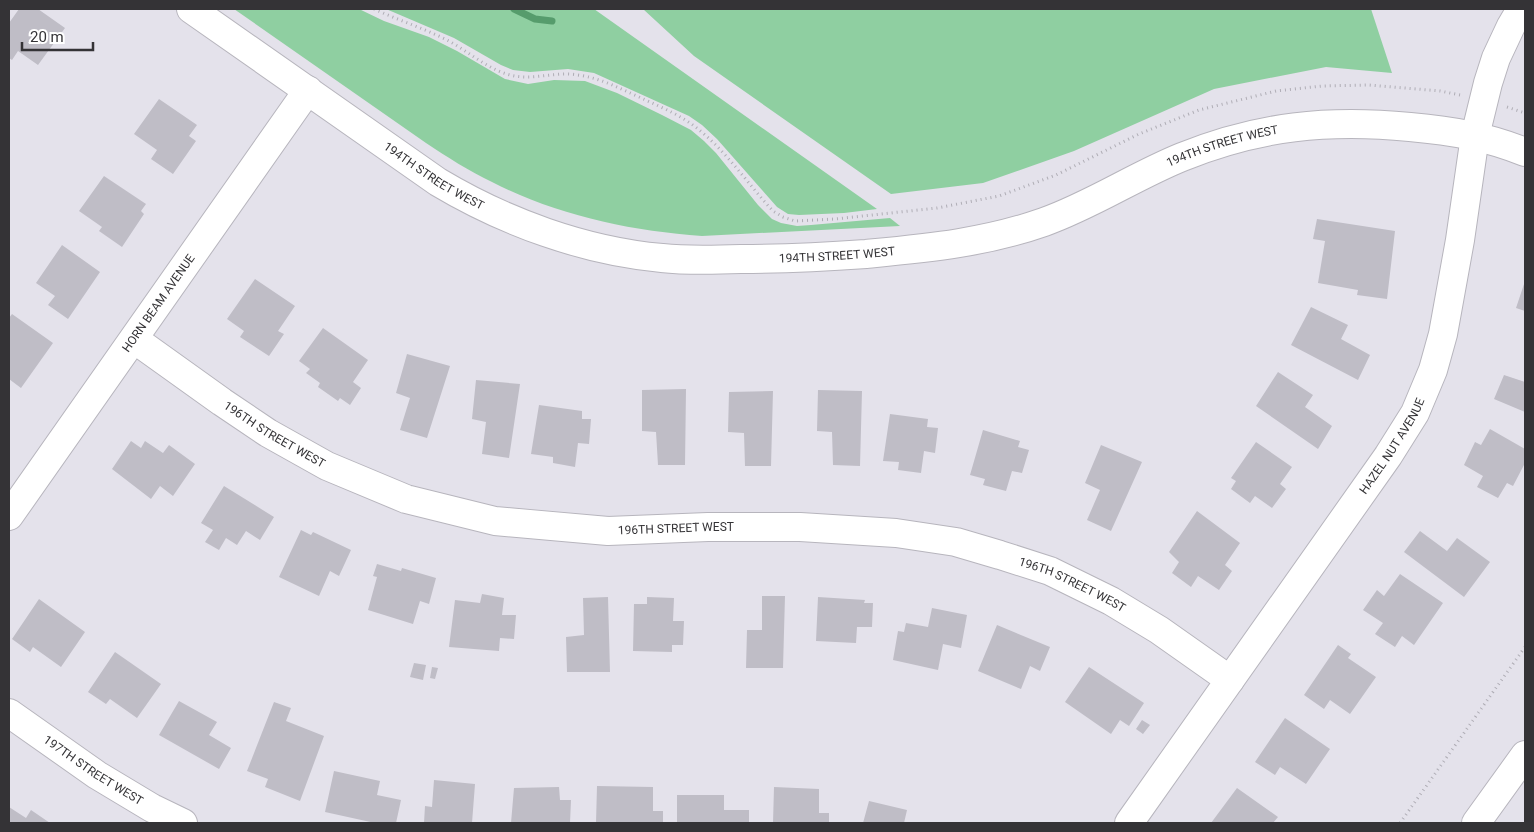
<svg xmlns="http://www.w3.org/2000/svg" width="1534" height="832" viewBox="0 0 1534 832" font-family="Roboto,sans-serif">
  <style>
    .green { fill: #8fcfa1 }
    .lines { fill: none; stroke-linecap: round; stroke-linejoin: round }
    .stream { stroke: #569c6c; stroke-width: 7 }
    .building { fill: #bfbdc6 }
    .minor-casing { stroke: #b7b5bd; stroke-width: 30 }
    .path { stroke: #afadb5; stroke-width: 3; stroke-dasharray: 1 4; stroke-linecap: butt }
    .minor { stroke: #fff; stroke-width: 28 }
    .labels { text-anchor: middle; stroke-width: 4; stroke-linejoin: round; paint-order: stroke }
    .street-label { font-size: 12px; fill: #343336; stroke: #fff }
  </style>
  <rect width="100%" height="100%" fill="#e4e2eb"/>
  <path class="green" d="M234,9H359L384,21L429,37L457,51L505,79L528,84L554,80L585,81L617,93L662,115L691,130L704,141L716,153L758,205L772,219L781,223L797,226L811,225L890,218L900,226L702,236C630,231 556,215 492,182C469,171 447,157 426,143Z
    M386,9H594L877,209L844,213L799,215L788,214L777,207L717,139L702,125L689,116L594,73L568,69L530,72L513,70L501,65L454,38Z
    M643,9H1371L1392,73L1326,67L1214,89L1074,151L983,183L891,194L694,56Z"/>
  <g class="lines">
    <path class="stream" d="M514,9L535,19L552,21"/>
  </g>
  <path class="building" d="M19,9H38L65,28L38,65L18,51L12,60L9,58V23Z
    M159,99L197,125L189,136L196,141L173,174L151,159L157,150L134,134Z
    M104,176L146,204L141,211L144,214L122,247L99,231L102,227L79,211Z
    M1317,219L1395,231L1387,299L1357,295L1358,290L1318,283L1325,241L1313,239Z
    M62,245L100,272L68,319L48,305L55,296L36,283Z
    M255,279L295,306L278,331L284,334L269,356L240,337L244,331L227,319Z
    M1525,281V311L1516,308Z
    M1311,307L1348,325L1341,339L1370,355L1358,380L1291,345Z
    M12,314L53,343L21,388L9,379V318Z
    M323,328L368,360L353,382L361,388L350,405L340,398L338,401L318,387L320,383L306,373L310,369L299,361Z
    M407,354L450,366L427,438L400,430L410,398L396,393Z
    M1278,372L1313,395L1305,407L1332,426L1318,449L1256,406Z
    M1504,375L1525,382V412L1494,399Z
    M476,380L520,384L509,458L482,454L486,422L472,419Z
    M686,389L685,465H658L656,432L642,431V390Z
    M818,390L862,391L860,466L833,465L832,432L817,431Z
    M773,391L771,466H745L744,433L728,432L729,392Z
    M539,405L582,411V419H591L589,444L578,443L575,467L553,463V457L531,454Z
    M890,414L928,419L927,427L938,428L935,453L924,451L921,473L898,470L899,462L883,461Z
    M1490,429L1525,449V463L1513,486L1507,483L1498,498L1477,487L1483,476L1464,465L1475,442L1481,445Z
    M983,430L1020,441L1018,447L1029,450L1022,473L1012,471L1006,491L983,485L985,479L970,475Z
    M131,441L141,448L145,441L163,453L169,445L195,464L173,496L160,486L151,499L112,469Z
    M1256,442L1292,467L1280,484L1286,489L1272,508L1255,496L1250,503L1231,489L1236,481L1231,478Z
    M1101,445L1142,462L1111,531L1087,520L1100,490L1085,483Z
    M224,486L274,517L260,540L246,531L237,545L226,538L219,550L205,542L213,530L201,523Z
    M1197,511L1240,543L1225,565L1232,571L1219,590L1198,576L1191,587L1172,573L1179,562L1169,552Z
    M301,530L311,535L313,532L351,550L339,576L330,571L319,596L279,577Z
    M1420,531L1447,551L1457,538L1490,562L1464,597L1404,552Z
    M377,564L401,571L402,568L436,578L429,604L420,601L413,624L368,610L377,577L373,576Z
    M1400,574L1443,603L1414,645L1402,636L1395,647L1375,634L1383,623L1363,610L1377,590L1384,596Z
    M482,594L504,598L502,615H516L514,639L500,638L499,651L449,647L455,600L480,603Z
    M762,596H785L783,668H746L747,630H762Z
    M608,597L610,672H567L566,637L584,635L583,598Z
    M647,597L674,598L673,621H684L683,645H672V652L633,651L634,604H647Z
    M818,597L865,600L864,603H873L872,627H857L856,643L816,641Z
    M39,599L85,632L61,667L33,647L30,652L12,639Z
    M932,608L967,615L961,648L943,644L938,670L893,660L898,631L904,632L906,623L928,627Z
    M997,625L1050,647L1040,671L1030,666L1021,689L978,671Z
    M1338,645L1351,654L1348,658L1376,677L1350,714L1330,700L1324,709L1304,695Z
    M115,652L161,684L137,718L110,699L106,704L88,692Z
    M414,663L426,665L423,680L410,677Z
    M432,667L438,668L435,679L430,678Z
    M1089,667L1144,703L1129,726L1120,720L1111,734L1065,702Z
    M179,701L217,722L209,735L231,748L219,769L159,735Z
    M274,702L291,708L286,721L324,736L300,801L265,787L268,779L247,771Z
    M1285,718L1330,749L1306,784L1280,767L1275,775L1255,762Z
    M1142,720L1150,725L1143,734L1136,729Z
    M334,771L380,781L377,795L401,800L396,823H375L325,812Z
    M434,780L475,784L472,823H424L425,806L432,807Z
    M597,786L653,787V811H663V823H596Z
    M559,787L560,800H571L570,823H511L514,788Z
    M774,787L819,789V813H829V823H773Z
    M1237,788L1278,817L1273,823H1211Z
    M677,795H724V810H749V823H677Z
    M869,801L907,810L904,823H863Z
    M9,807L26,818L31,810L50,823H9Z"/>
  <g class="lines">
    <g class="minor-casing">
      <g id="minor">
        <path id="s1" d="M191,9L438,182C505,222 584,251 662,258C688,261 715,260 741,259C783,259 824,257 866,254C928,248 984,243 1044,222C1092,205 1135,176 1182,157C1259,126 1328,119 1410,127C1452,131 1485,136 1525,152"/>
        <path id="s2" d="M134,339L222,402L268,433L327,466L406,499L495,521L608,531L708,527H800L896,533L956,542L1000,555L1050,571L1111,601L1159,630L1230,680"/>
        <path id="s3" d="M9,516L308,90"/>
        <path id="s4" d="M9,713L97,775L152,808L183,823"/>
        <path id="s5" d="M1129,823L1388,456L1415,413L1433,370L1443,334L1460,240L1475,136L1488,83L1496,58L1511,26L1521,9"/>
        <path d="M1476,823L1525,755"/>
      </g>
    </g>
    <path class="path" d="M374,9C398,20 423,28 447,40C468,51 487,69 510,75C533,81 555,71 578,75C600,78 619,88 639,97C656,105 674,112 690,123C723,146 746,182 773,211L783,217L795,221L835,219L937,208L999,196L1056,175L1139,134L1199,110L1276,91L1322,86L1369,85L1440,91L1460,95
      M1507,107L1525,113
      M1400,823L1525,647"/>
    <use href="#minor" class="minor"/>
  </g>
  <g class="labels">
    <g class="street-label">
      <text dy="4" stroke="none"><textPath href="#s1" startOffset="1120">194TH STREET WEST</textPath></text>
      <text dy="4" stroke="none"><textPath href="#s1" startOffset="295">194TH STREET WEST</textPath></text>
      <text dy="4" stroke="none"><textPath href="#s1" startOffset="715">194TH STREET WEST</textPath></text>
      <text dy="4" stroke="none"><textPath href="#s3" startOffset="260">HORN BEAM AVENUE</textPath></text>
      <text dy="4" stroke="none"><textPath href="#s2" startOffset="170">196TH STREET WEST</textPath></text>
      <text dy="4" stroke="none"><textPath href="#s5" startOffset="460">HAZEL NUT AVENUE</textPath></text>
      <text dy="4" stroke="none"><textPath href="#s2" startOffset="590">196TH STREET WEST</textPath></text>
      <text dy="4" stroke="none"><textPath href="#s2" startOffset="995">196TH STREET WEST</textPath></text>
      <text dy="4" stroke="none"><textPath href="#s4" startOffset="102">197TH STREET WEST</textPath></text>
    </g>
  </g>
  <rect width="1534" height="832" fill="none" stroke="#343336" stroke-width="20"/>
  <path d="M22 42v8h71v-8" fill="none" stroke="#343336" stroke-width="2.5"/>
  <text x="30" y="42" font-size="15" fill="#343336" stroke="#ffffff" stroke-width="4" paint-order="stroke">20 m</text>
</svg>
